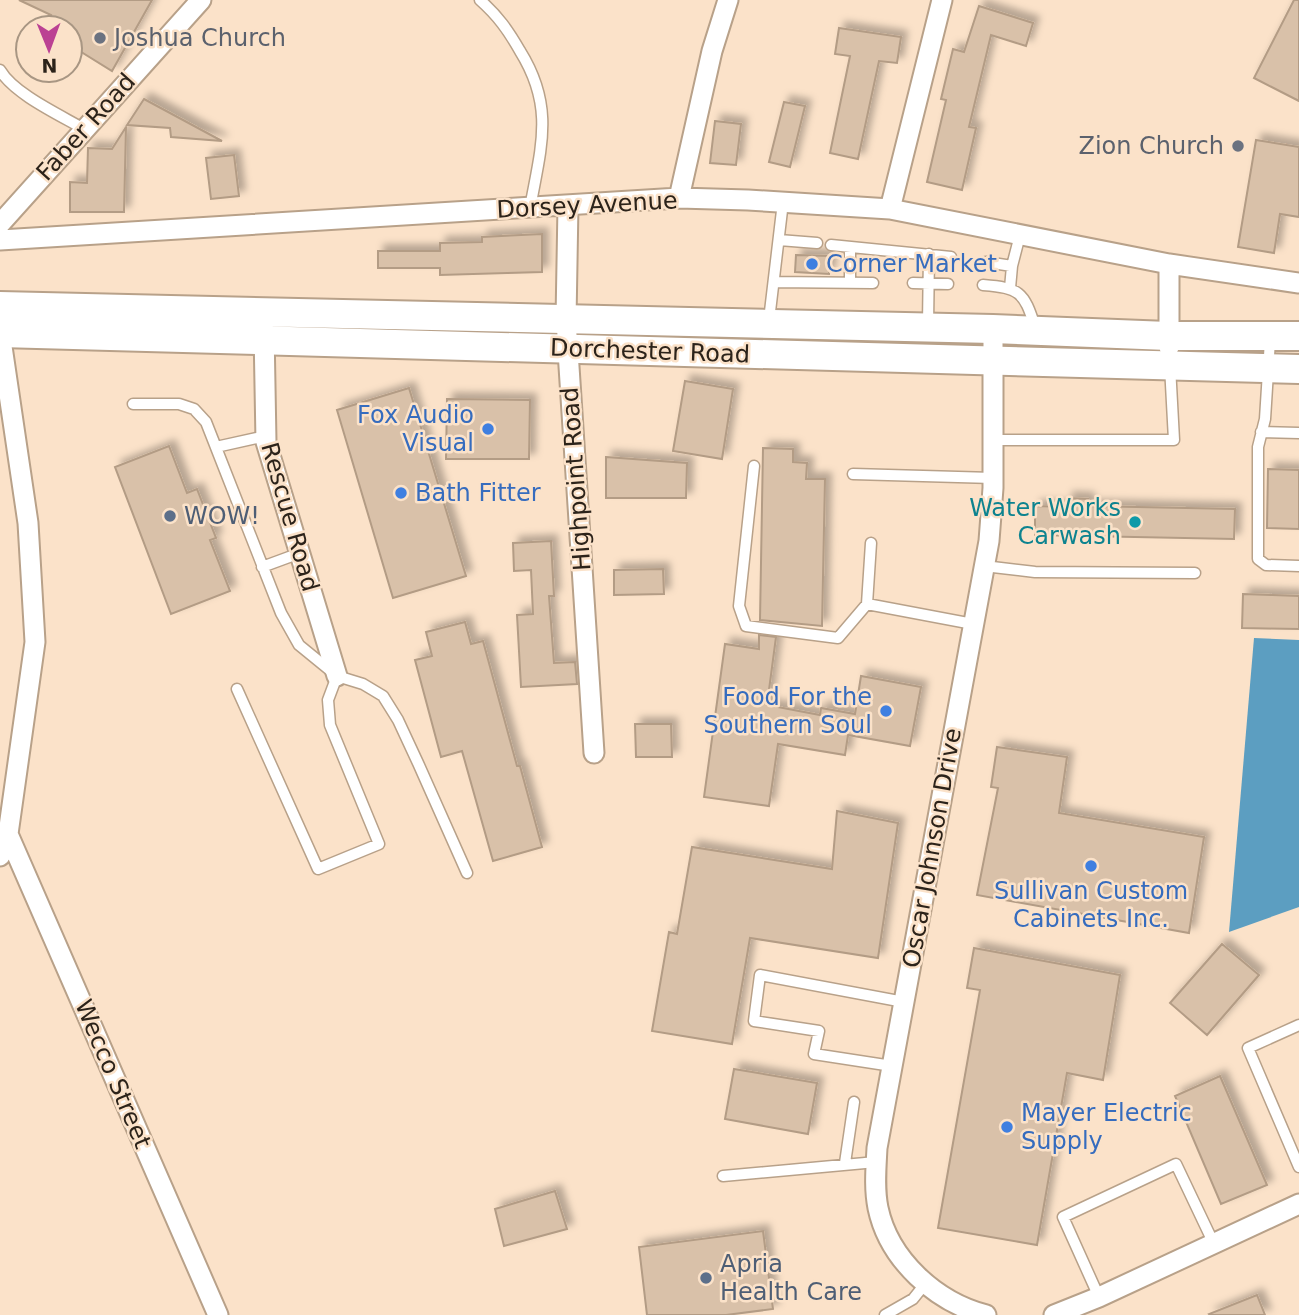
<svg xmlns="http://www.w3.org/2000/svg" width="1299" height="1315" viewBox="0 0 1299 1315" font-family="'DejaVu Sans',sans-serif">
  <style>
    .water { fill: #5c9ec1 }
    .building { fill: #d9c1a9; stroke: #b39c85; stroke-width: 2; filter: url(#shadow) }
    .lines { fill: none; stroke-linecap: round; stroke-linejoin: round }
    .service-casing { stroke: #b8a189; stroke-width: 13 }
    .minor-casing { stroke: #b8a189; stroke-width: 23 }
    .secondary-casing { stroke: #b8a189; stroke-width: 32 }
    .service { stroke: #fff; stroke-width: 10 }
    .minor { stroke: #fff; stroke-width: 19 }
    .secondary { stroke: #fff; stroke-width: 28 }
    .worship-dot { fill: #6b7280; stroke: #fbe2c9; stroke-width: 2.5 }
    .shop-dot { fill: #3f7fe0; stroke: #fbe2c9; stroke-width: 2.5 }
    .service-dot { fill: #5c6f8a; stroke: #fbe2c9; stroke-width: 2.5 }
    .culture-dot { fill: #0f9aa8; stroke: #fbe2c9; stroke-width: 2.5 }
    .labels { text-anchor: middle; stroke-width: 5; stroke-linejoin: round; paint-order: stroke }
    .worship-label { font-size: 24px; fill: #5b616d; stroke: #fbe2c9; text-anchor: start }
    .street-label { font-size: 24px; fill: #2c231a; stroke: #fbe2c9 }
    .shop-label { font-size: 24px; fill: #366cbe; stroke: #fbe2c9; text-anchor: start }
    .culture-label { font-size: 24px; fill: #0d838f; stroke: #fbe2c9; text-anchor: end }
    .service-label { font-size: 24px; fill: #4e5e75; stroke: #fbe2c9; text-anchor: start }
  </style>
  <defs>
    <filter id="shadow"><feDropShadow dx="6" dy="-6" stdDeviation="3.5" flood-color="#0004"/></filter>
  </defs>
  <rect width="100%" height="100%" fill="#fbe2c9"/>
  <path class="water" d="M1254,638L1299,640V907L1229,932Z"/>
  <path class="building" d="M19,0H152L112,71L70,45V28H45L51,15Z
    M1294,0H1299V101L1254,78Z
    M979,6L1033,23L1026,46L991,35L969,127L976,128L962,190L927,182L946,100L941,99L953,49L964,52Z
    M839,28L901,37L897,63L879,61L858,159L830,153L850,56L835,54Z
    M144,99L222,141L171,137L170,128L127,125Z
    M784,102L805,106L790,167L769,162Z
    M715,121L741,124L736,165L710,163Z
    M126,127L124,212H70V182L87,183L88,148L112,149Z
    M1256,140L1299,147V217L1280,214L1274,253L1238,247Z
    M234,155L239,196L211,199L206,158Z
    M542,234V272L440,275V268H378V251H440V243L482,242V237Z
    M796,255L830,256L829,274L795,272Z
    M685,381L733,389L722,459L673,451Z
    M409,388L466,576L393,598L337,410Z
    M447,399L530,400L529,459H446Z
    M169,446L187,493L197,489L216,538L210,540L230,591L171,614L115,467Z
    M763,448L793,449V462L807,463L806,479H825L822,626L760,620Z
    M606,457L687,463L686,498H606Z
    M1268,469L1299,470V529L1267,528Z
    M1067,498L1088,499V506L1235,509L1234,539L1035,535V506L1067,507Z
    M551,541L554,596H549L554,663L575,662L577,684L521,687L517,615L533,614L531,570L514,571L513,543Z
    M663,569L664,594L614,595V570Z
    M1243,594L1299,596V629L1242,628Z
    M465,622L471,644L483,641L517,766H520L542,847L493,861L462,751L441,757L415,660L432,656L426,632Z
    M759,635L776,637L767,705L820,715L821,708L855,714L861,676L921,687L910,746L848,735L845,755L778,744L769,806L704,797L725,644L759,649Z
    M635,724H671L672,757H636Z
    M997,747L1067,757L1059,813L1204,837L1189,933L977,895L998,788L991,787Z
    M837,811L898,823L878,958L750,938L732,1044L652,1031L669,932L677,934L692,847L832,869Z
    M1222,944L1259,975L1207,1035L1170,1003Z
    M974,948L1120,975L1103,1080L1067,1073L1037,1245L938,1228L980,990L967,988Z
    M734,1069L817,1083L808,1134L725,1119Z
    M1220,1076L1267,1185L1221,1204L1175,1096Z
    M555,1191L567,1229L504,1246L495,1209Z
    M763,1231L773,1309L726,1315H647L639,1247Z
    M1257,1295L1265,1315H1210L1209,1314Z"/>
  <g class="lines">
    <g class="service-casing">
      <path id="service" d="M480,0C498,16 508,30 520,51C555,107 541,147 530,208
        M0,70C14,94 60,115 84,129
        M779,240L817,243
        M831,245L951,257
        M986,262L1012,266
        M774,282L873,283
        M850,283V247
        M913,283L948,284
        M983,285C1019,288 1024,291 1035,327
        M1010,288L1012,266L1020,235
        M769,320L783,202
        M928,324L929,254
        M1270,340L1265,419L1258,447V559L1266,565L1299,566
        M133,404H179L194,409L206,422L281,613L299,645L337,676L363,684L383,696L398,720L418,763L467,873
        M1261,432L1299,433
        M993,440H1174L1170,366
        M216,447L266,436
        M754,466L739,606L746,626L838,638L867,604
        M853,474L993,478
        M871,543L867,604L973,624
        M984,566L1035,572L1195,573
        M262,567L300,553
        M237,689L318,869L379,844L330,725L328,700L337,676
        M1299,1025L1248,1048L1299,1167
        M892,1066L814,1054L819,1031L754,1021L760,975L904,1002
        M845,1163L854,1102
        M723,1176L876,1162
        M1099,1297L1063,1217L1176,1164L1214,1244
        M885,1315L913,1299L925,1284"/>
    </g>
    <g class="minor-casing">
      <path id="minor" d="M679,198L712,51L728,0
        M568,205L566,320L594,753
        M890,209L942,0
        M0,224L201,0
        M0,240L679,198L748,200L890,209L1169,264V347
        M1169,264L1299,283
        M264,330L266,442L337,676
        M0,333L28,523L35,642L8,834L0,856
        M8,834L218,1315
        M986,1315C936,1302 889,1260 878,1208C874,1188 876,1168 877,1148L989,541L993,488V329
        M1054,1315L1099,1297L1299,1204"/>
    </g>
    <g class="secondary-casing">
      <path id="secondary" d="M0,306L993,329L1168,336H1299
        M0,333L1299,369"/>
    </g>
    <use href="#service" class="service"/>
    <use href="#minor" class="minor"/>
    <use href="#secondary" class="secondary"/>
  </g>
  <g class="worship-dot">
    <circle cx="100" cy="38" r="7"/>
    <circle cx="1238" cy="146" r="7"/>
  </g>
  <g class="shop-dot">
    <circle cx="812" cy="264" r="7"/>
    <circle cx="488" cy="429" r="7"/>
    <circle cx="401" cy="493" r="7"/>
    <circle cx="886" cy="711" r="7"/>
    <circle cx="1091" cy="866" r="7"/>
    <circle cx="1007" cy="1127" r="7"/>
  </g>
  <g class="service-dot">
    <circle cx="170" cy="516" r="7"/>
    <circle cx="706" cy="1278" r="7"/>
  </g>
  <circle class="culture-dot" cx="1135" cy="522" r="7"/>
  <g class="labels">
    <g class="worship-label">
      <text x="114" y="46">Joshua Church</text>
      <text x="1224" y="154" text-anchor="end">Zion Church</text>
    </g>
    <g class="street-label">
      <text transform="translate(86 127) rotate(-48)" y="8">Faber Road</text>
      <text transform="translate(587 205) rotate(-3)" y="8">Dorsey Avenue</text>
      <text transform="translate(650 351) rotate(2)" y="8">Dorchester Road</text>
      <text transform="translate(576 479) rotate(-94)" y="8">Highpoint Road</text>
      <text transform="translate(290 517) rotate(74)" y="8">Rescue Road</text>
      <text transform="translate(932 848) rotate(-80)" y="8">Oscar Johnson Drive</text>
      <text transform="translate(113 1074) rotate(67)" y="8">Wecco Street</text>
    </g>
    <g class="shop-label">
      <text x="826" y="272">Corner Market</text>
      <text x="474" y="423" text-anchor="end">Fox Audio<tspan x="474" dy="28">Visual</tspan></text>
      <text x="415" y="501">Bath Fitter</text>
      <text x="872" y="705" text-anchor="end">Food For the<tspan x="872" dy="28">Southern Soul</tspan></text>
      <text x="1091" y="899" text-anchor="middle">Sullivan Custom<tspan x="1091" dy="28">Cabinets Inc.</tspan></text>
      <text x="1021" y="1121">Mayer Electric<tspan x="1021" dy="28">Supply</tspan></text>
    </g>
    <g class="culture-label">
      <text x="1121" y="516">Water Works<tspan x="1121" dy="28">Carwash</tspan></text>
    </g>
    <g class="service-label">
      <text x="184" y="524">WOW!</text>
      <text x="720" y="1272">Apria<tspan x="720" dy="28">Health Care</tspan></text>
    </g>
  </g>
  <g transform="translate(49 49) rotate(179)"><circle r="33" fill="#fbe2c9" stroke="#a89683" stroke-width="2"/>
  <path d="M0-5L12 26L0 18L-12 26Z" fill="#bb4193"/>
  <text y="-10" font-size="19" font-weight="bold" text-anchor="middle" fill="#2c231a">N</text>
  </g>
</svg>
